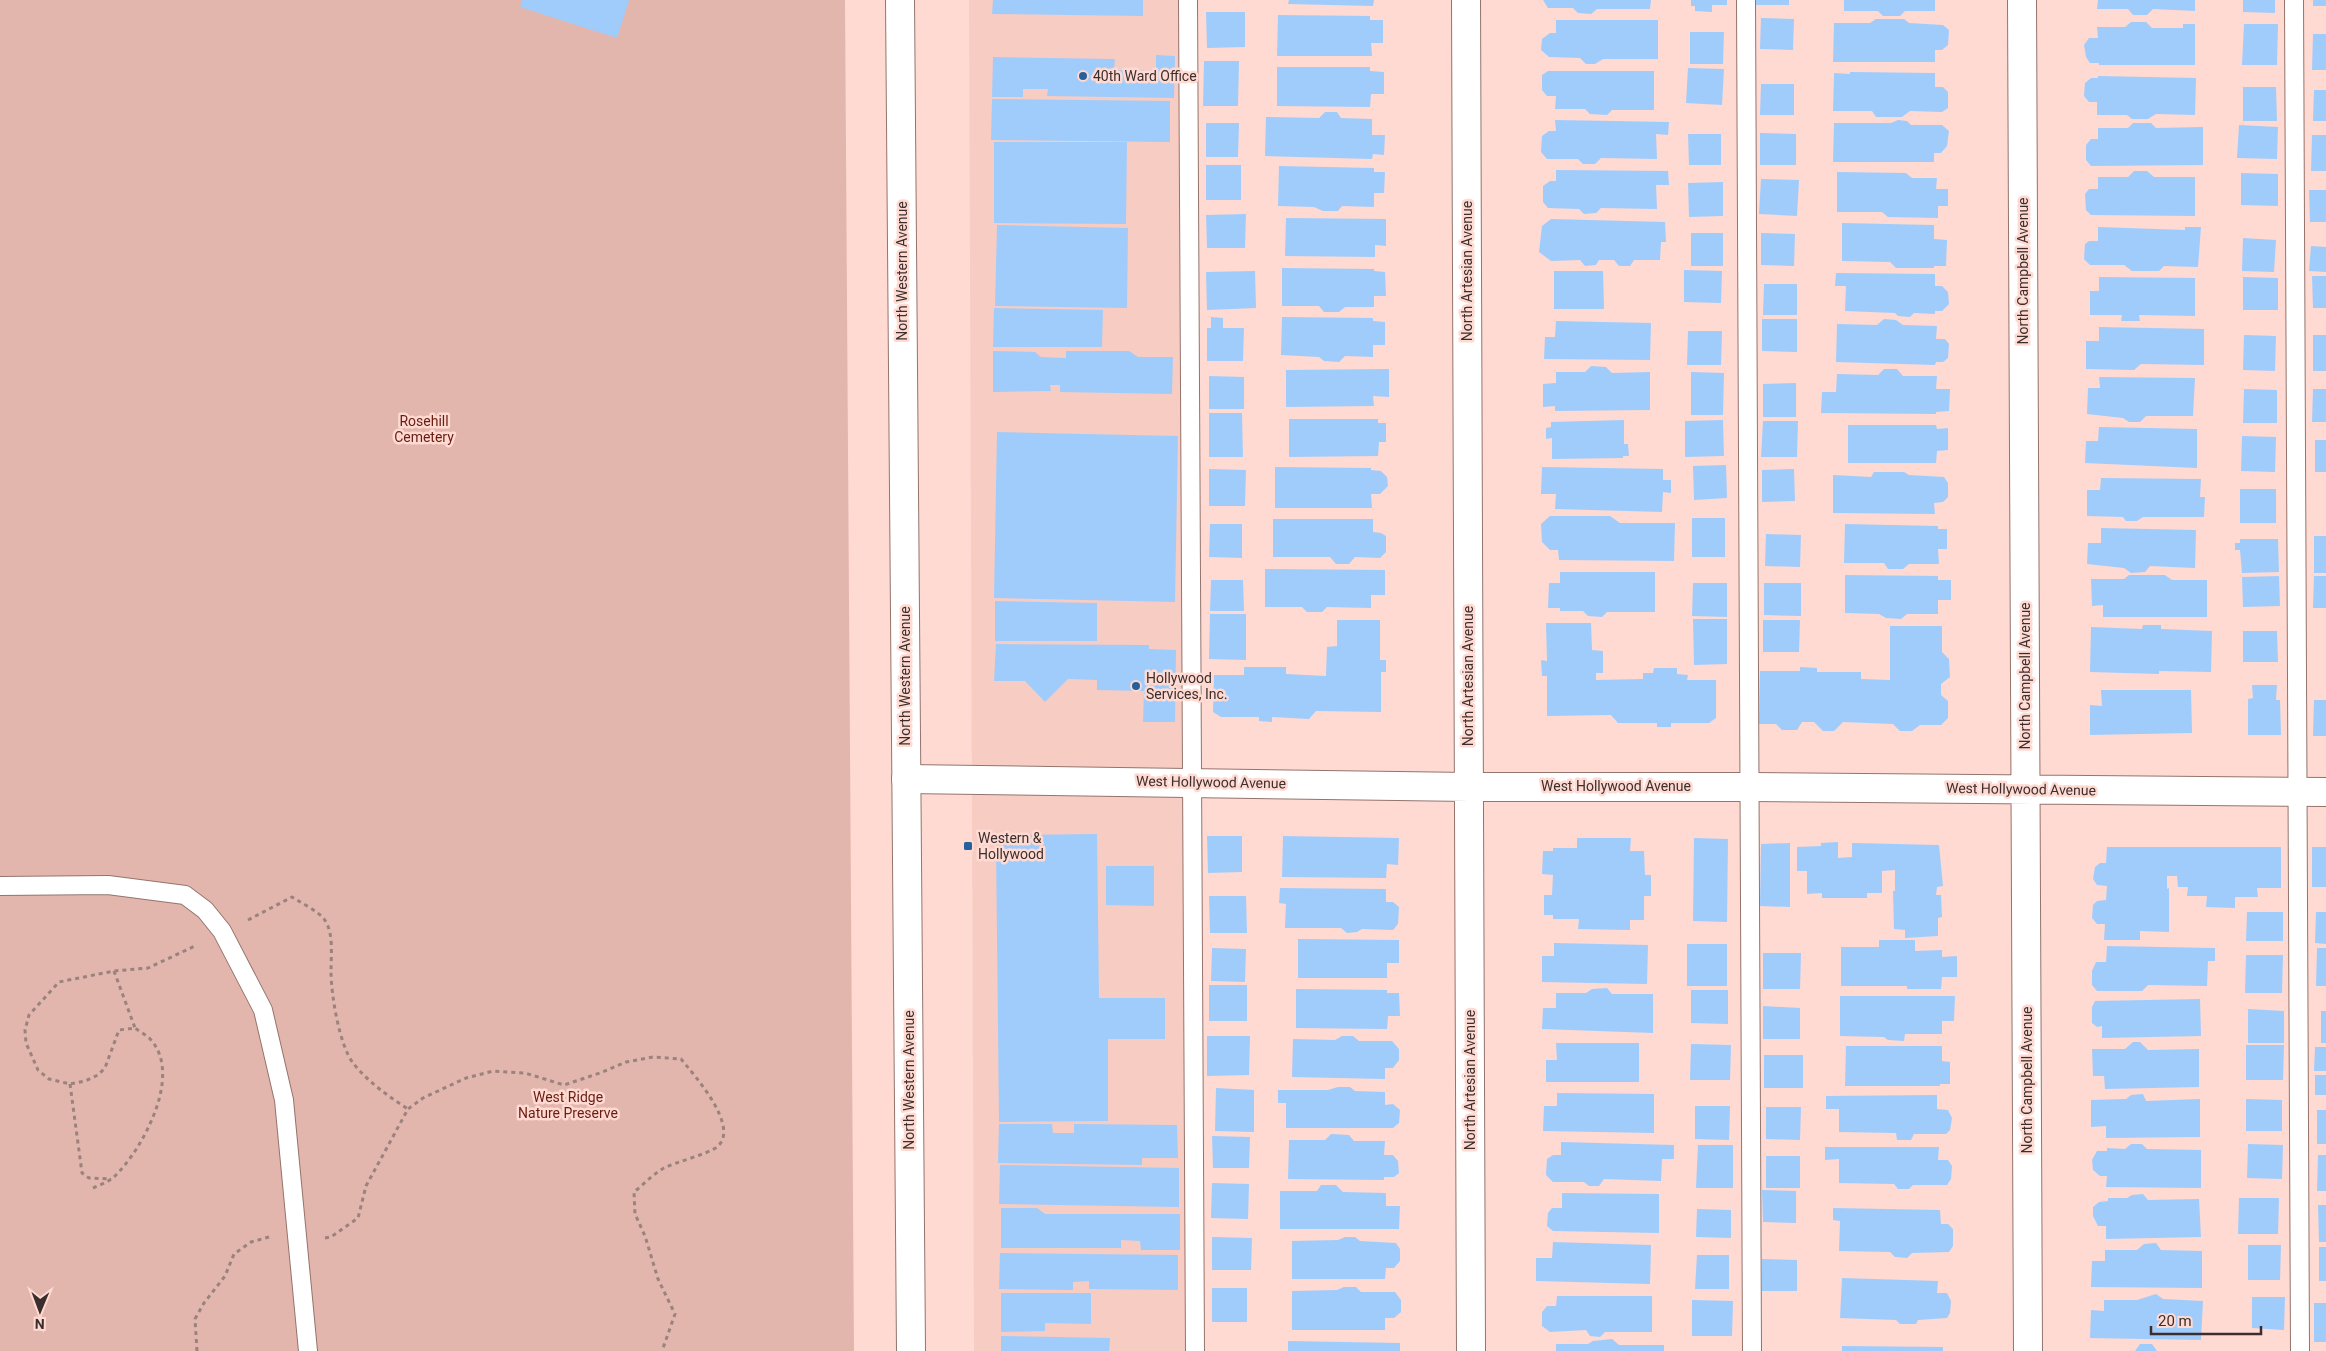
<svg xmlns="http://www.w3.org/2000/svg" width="2326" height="1351" viewBox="0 0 2326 1351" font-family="Roboto,sans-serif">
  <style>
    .built { fill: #f7ccc3 }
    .green { fill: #e3b6ad }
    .building { fill: #a0ccfc }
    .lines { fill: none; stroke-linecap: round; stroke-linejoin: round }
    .service-casing { stroke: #94746d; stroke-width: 20 }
    .minor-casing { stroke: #94746d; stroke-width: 30 }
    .secondary-casing { stroke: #94746d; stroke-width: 30 }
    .path { stroke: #9a827d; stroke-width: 3; stroke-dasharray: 4 4; stroke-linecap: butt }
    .service { stroke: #fff; stroke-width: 18 }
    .minor { stroke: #fff; stroke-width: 28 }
    .secondary { stroke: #fff; stroke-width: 28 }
    .poi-dot { fill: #296099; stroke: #fedad2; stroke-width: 2 }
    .labels { text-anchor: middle; stroke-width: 5; stroke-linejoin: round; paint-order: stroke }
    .poi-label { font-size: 14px; fill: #3c2e2c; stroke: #fedad2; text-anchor: start }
    .street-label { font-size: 14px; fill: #3c2e2c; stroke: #fedad2 }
    .park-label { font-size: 14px; fill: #6a1c11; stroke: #fedad2 }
  </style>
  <rect width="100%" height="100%" fill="#fedad2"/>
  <path class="built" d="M969,0H1182L1189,1351H974Z"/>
  <path class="green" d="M0,0H845L854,1351H0Z"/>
  <path class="building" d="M522,0H629L617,38L520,7Z
    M993,0H1143V16L992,14Z
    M1289,0H1374L1373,6L1288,4Z
    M1543,0H1651L1650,9H1597L1591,14L1578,13L1573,8H1548Z
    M1691,0H1727V5H1712V12L1695,11V6H1691Z
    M1755,0H1789V5H1755Z
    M1844,0H1935V11H1905L1900,16H1883L1878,11H1844Z
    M2098,0H2195V11L2153,9L2147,15H2133L2128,9H2097Z
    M2243,0H2275V13L2243,12Z
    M2313,0H2326V6H2313Z
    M1206,12H1245V47L1207,48Z
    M1278,15L1370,16V20H1383V43H1371L1372,56H1277Z
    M1761,18L1794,19L1793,50L1760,49Z
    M1876,19H1904L1909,23L1943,25L1949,30L1948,45L1942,50H1935V62H1833L1834,23H1870Z
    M1556,20H1658V59H1603L1595,64H1586L1580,58L1549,57L1541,50L1542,39L1550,33H1556Z
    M2131,22H2146L2152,28H2183V24H2195V65H2099V63H2090L2086,57L2084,45L2089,38H2098L2097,27H2125Z
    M2244,24H2278L2277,65H2242Z
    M1690,32H1724L1723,64H1690Z
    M2313,34H2326V70H2312Z
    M1156,55L1175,56L1174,98L1047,96L1048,89H1023V97H992L993,57L1115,59L1114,70L1156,71Z
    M1204,61H1239L1238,106H1203Z
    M1277,67H1370V71L1384,72V94H1371L1370,107L1277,106Z
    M1688,68L1724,69L1722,105L1686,103Z
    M1548,71H1654V110H1612L1607,115L1590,114L1585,109H1555L1556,96H1547L1542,90V75Z
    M1850,72L1935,73V87H1943L1948,92V108L1942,112L1910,111L1902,117H1876L1872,111H1833L1834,73L1850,74Z
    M2098,76L2196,78L2195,115L2156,114L2148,119H2132L2127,115H2097V102H2089L2084,96L2085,83L2091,78H2098Z
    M1761,84H1794V115H1760Z
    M2243,87H2276L2277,121H2243Z
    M2314,90H2326V121H2313Z
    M992,99L1170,101V142L991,140Z
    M1325,112H1337L1341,118L1372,119V135H1385L1384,155L1373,154L1372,159L1265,156L1266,117L1319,118Z
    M1555,120L1669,122L1668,135L1656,134L1657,159L1601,158L1595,164H1583L1578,159H1547L1541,152L1542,136L1549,131H1556Z
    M1898,120L1907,121L1911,125H1942L1949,131L1947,146L1941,153H1934V162H1833L1834,123H1891Z
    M1206,123H1239L1238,157H1206Z
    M2133,123H2151L2156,128L2203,127V165L2091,166L2086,160V145L2091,139H2098V128H2128Z
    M2239,125L2278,127L2277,159L2237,158Z
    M1760,133L1796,134V165H1760Z
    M1688,134H1721V165H1689Z
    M2312,135H2326V171H2311Z
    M994,142H1127L1126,224L994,223Z
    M1206,165H1241V200H1206Z
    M1279,166L1374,168V172H1385L1384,193H1374V207L1342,206L1338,211H1323L1314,207L1278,206Z
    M1556,170L1668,171L1669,185H1656L1657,209L1601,208L1596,213L1584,214L1579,209L1548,208L1543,202V186L1550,181H1556Z
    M2134,171H2147L2154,177H2195V216L2091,215L2086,210L2085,194L2089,189H2098V177H2128Z
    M1837,172L1906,173L1912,178H1937L1936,189H1948V206H1938V218L1888,217L1882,212H1837Z
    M2241,173L2278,174V206L2241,205Z
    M1761,179L1799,180L1797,216L1759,214Z
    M1723,182V216L1689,217L1688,183Z
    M2309,190H2326V222H2310Z
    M1246,214L1245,248H1207L1206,215Z
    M1286,218L1386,219V246L1375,245V257L1285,256Z
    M1551,219L1665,222L1666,242H1661L1660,260H1634L1630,266H1619L1614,260H1599L1596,265L1585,266L1580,260L1551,261L1539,252L1542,226Z
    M1842,223L1934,225V239L1947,240L1946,266H1934V268H1896L1890,262L1842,261Z
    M997,225L1128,228L1127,308L995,306Z
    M2098,227L2185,230V227H2201L2198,267L2164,266L2159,271H2132L2124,265H2090L2084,259L2085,244L2089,241H2098Z
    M1691,233H1723V266H1691Z
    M1761,233L1795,234L1794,266L1761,265Z
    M2243,238L2276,240L2274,272L2242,271Z
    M2311,246L2326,247V272L2309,271Z
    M1282,268L1374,269V271L1385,272L1386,296H1374V307H1345L1339,312H1324L1319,306H1282Z
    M1684,270L1722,271L1721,303L1684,302Z
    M1255,271L1256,308L1207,310L1206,272Z
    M1554,271H1603L1604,309H1554Z
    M1836,273L1935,274V286H1942L1948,292L1949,304L1942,311H1935V314L1914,313L1910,317L1898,316L1895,313L1845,311L1846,286H1835Z
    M2312,276H2326V308H2313Z
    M2099,277L2195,278V316L2139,315L2140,321H2121L2122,315H2090V291H2099Z
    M2243,277L2278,278V310H2243Z
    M1764,284H1797V315H1763Z
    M994,308L1103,310L1102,347H993Z
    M1211,317L1223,318V328H1244L1243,361H1207V328H1211Z
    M1282,317L1373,318V321L1385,322V345H1373V357L1345,356L1339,362L1324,361L1319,357L1281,355Z
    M1762,319H1797V352L1762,351Z
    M1884,319L1896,320L1903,325L1937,326L1936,339H1945L1949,344L1948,358L1943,362H1936L1935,365L1836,362L1837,324L1877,325Z
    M1556,321L1651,323L1650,360L1544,359L1545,337H1555Z
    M2099,327L2204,329V365L2141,364L2134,370L2086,369V341H2099Z
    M1688,331H1722L1721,365H1687Z
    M2244,335L2276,336L2275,371L2243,370Z
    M2313,335H2326V371H2313Z
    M993,351L1035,352L1041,357L1066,358V351H1129L1138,357H1173L1172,394L1060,392V385H1050L1051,391L993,392Z
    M1591,366L1606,367L1612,373L1650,372V410L1555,411V406L1543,407V384L1556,383V372H1585Z
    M1389,369V397L1373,396L1374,406L1286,407V370Z
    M1884,369H1897L1903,376H1937L1936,389H1950L1949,411L1936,412V414L1821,413L1822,392H1836L1837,374L1878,375Z
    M1691,372L1724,373L1723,415H1691Z
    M1209,376L1244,377V409H1209Z
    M2099,377L2195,378L2193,416H2146L2140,422H2129L2123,418L2087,414L2088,388H2100Z
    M1796,383V417H1763V384Z
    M2244,389L2277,390V423H2243Z
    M2313,389H2326V422H2312Z
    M1209,413H1242L1243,457H1209Z
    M1289,419H1378V423H1386V442H1379L1378,456L1289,457Z
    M1624,420V444H1628L1629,456H1623V458L1552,459V438L1546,439V428L1551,427V422Z
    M1723,420L1724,456L1685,457V421Z
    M1763,421H1798L1797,457H1761Z
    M1848,425H1936L1937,429L1948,428V450L1937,451L1936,463H1848Z
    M2099,427L2197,429V468L2085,463L2086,441H2098Z
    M997,432L1178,436L1175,602L994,598Z
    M2242,436L2276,437L2275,472L2241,471Z
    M2315,440H2326V472H2315Z
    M1726,465L1727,498L1694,500L1693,466Z
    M1275,467L1371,468V470L1381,471L1387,477L1388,486L1380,494H1371L1372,508H1275Z
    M1542,467L1663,469V480H1671V493L1663,492L1662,512L1555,509L1556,494H1541Z
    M1209,469L1246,470L1245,506H1209Z
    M1794,469L1795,501L1762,502V470Z
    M1874,472H1904L1909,475L1944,477L1948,483V497L1943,502L1934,503L1935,514L1833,513V475L1871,477Z
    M2101,478L2201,479L2200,497H2205L2204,517H2143L2137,521H2126L2123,517L2087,516V490H2100Z
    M2240,489H2276V523H2240Z
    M1550,516H1610L1620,523H1675L1674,561L1559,560L1558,550H1550L1542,542L1541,524Z
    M1692,518H1725V557H1692Z
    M1273,519H1373V532L1381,533L1386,536V552L1380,558L1355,557L1349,564H1336L1330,557H1273Z
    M1210,524H1242V558L1209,557Z
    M1845,524L1938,526V529H1947V549H1938L1939,564H1909L1903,569H1888L1884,563H1844Z
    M2101,528L2196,530L2195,568L2150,566L2145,572L2131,573L2124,568L2087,564L2088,543H2101Z
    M1766,534L1801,535L1800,567L1765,566Z
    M2314,536H2326V573H2314Z
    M2240,539H2278L2279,572L2242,573L2240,550H2235V543H2240Z
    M1265,569L1385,570V595H1371V608L1327,607L1322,612H1307L1302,607H1265Z
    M1560,572H1655V612H1607L1602,617L1588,616L1583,611H1560V608H1548L1549,583H1560Z
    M1845,575L1938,576V580H1951V600H1938V614H1907L1901,619L1886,618L1879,614L1845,613Z
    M2129,575H2165L2172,580H2207V617H2103V605L2092,606L2091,579H2124Z
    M2279,576L2280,606L2243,607L2242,577Z
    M2314,576H2326V608H2313Z
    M1211,580H1243L1244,611H1210Z
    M1693,583H1727V617L1692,616Z
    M1764,583H1801V616L1764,615Z
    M995,601L1097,603V641H995Z
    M1210,614H1246V660L1209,659Z
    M1693,619H1727V664L1694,665Z
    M1337,620H1380V660H1386V672H1381V712L1316,711L1309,719L1272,717V722L1259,721V717H1221L1213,712L1214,675H1244V667H1286V674L1326,676L1327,647L1337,646Z
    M1763,620H1800L1799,652H1763Z
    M1546,623H1591L1592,650L1603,651V673H1596V680L1643,679V673H1653L1654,668H1677V674L1688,675L1687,680H1716V718L1709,723H1671V727H1657V723H1618L1611,715L1547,716V676H1542L1541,660L1547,661Z
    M2143,625H2161V629L2212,631L2211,672L2159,671V674L2090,672L2091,627L2142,629Z
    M1890,626H1942V652L1949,659L1950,677L1941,684V695L1948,701V718L1941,725H1920L1912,731H1900L1893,724L1843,722L1834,731H1823L1814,722H1802L1797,730H1782L1776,724H1759L1760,671H1800V667L1817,668V672H1861V679L1890,680Z
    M2243,631H2277L2278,662H2243Z
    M996,644L1149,645V649L1176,650L1175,722H1143L1144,691L1097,690V680L1068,679L1045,702L1025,681H994Z
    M2252,685H2277L2276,700H2280L2281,735H2248V699L2253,698Z
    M2101,690H2191L2192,733L2090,735V705L2102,706Z
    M2314,700H2326V736H2313Z
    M1097,834L1099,998H1165V1039H1108V1121L999,1122L996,844L1006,835Z
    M1207,836H1242V872L1208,873Z
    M1283,836L1399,838L1398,865L1387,864L1386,878L1282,877Z
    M1577,838H1631L1630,851H1644L1645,875H1651V896H1644V920H1630V930L1578,929L1579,919H1553V915H1544V895H1552L1553,875L1542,874L1543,851H1553V848H1577Z
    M1694,838L1728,839L1727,922L1693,921Z
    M1838,842V858L1852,857V843L1939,845L1943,886L1937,887L1936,895H1941L1942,917L1938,918V936L1905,938V930L1894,929L1893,891H1895V870L1882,871V893H1867V898H1822V893L1807,894V871H1797V847L1821,846V843Z
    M1790,843V907L1760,906L1761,844Z
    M2107,847H2281V888H2257L2258,897H2235V908L2206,907L2207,896H2187L2188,887H2178L2177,876H2167V889L2169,888V932L2140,931V940H2104L2105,924H2097L2092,918L2093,905L2097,901L2106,900L2107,886L2097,885L2093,879L2095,867L2100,863H2106Z
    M2312,847H2326V887H2312Z
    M1106,866H1154V906L1106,905Z
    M1280,888L1386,889V902H1393L1399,907L1398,924L1393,930L1362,929L1357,932L1347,933L1341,928H1285L1286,904L1279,903Z
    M1209,896H1246L1247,933H1210Z
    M2247,912H2283V941H2246Z
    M2316,912H2326V944L2315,943Z
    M1298,939L1399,940V963H1387V978H1298Z
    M1879,940H1915V951L1942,950V957L1957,956V977H1942L1941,989H1907V986H1841V947H1879Z
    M1554,943L1648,945L1647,984L1542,982V956H1554Z
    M1687,944H1727V986H1687Z
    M2107,946L2215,948V961H2208L2207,986L2148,985L2142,991H2097L2092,985V971L2096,962H2106Z
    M1212,948L1246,949L1245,982L1211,981Z
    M2317,948H2326V986H2316Z
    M1763,953H1801L1800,989H1763Z
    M2246,955H2283L2282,993H2245Z
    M1209,985H1247V1021H1209Z
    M1607,988L1612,994H1653V1033L1542,1029L1543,1008H1556V993H1586L1592,989Z
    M1296,989L1387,990V993H1399L1400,1016H1388L1387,1029L1296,1028Z
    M1691,990H1728V1024L1691,1023Z
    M1840,996H1955L1954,1021H1942V1034H1905L1904,1041L1888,1040L1884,1037L1840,1036Z
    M2200,999L2201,1036L2102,1038V1026L2097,1027L2092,1023V1007L2095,1001Z
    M1763,1006L1800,1008V1039H1763Z
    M2248,1009L2284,1011V1043H2248Z
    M2321,1011H2326V1043H2321Z
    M1207,1036H1250L1249,1075L1207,1076Z
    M1342,1036H1353L1359,1041H1392L1399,1049V1060L1393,1068H1385V1079L1292,1077L1293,1039L1335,1040Z
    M2133,1042H2140L2148,1050L2199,1049V1087L2105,1089L2104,1076H2093L2092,1049H2125Z
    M1556,1043H1639V1082H1546V1060H1557Z
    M1691,1044L1731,1045L1730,1080H1690Z
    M2246,1045H2284L2283,1080H2246Z
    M1846,1046H1942V1061L1950,1062V1084H1940V1086H1845Z
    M2315,1047H2326V1071H2314Z
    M1764,1055H1803V1088H1764Z
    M2315,1075H2326V1095H2315Z
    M1338,1087H1350L1355,1091L1385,1092V1105L1393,1104L1400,1110L1399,1123L1393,1128H1286V1103H1278V1090H1328Z
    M1216,1088L1254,1090V1132L1215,1131Z
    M1557,1093L1654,1094V1133L1543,1131L1544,1106H1557Z
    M2143,1094L2146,1101L2200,1099V1137L2106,1138V1126L2091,1127V1100L2126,1099L2131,1095Z
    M1937,1095V1109L1948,1110L1952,1118L1950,1130L1946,1134H1914L1911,1140H1897L1896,1133L1839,1132V1109H1826V1096Z
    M2246,1099L2282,1100V1131H2246Z
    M1695,1106H1730L1729,1140L1695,1139Z
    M1766,1107H1801L1800,1140L1766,1139Z
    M2317,1110H2326V1144H2317Z
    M999,1124H1052L1053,1133H1074V1124L1177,1125L1178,1158H1142V1165L998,1163Z
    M1331,1134L1349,1135L1354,1141H1385L1384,1155H1393L1398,1161L1399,1173L1394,1177H1384V1180L1288,1179L1289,1140H1325Z
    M1212,1136L1250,1137L1249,1168H1213Z
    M1561,1142L1674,1145V1159H1662L1661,1181L1604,1179L1599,1186H1589L1584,1182H1553L1546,1175L1547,1159L1553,1155H1561Z
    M2131,1144H2142L2147,1149L2201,1150V1188L2106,1187L2107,1176H2100L2093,1170L2092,1160L2097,1151H2107V1148L2125,1149Z
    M2248,1144L2283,1145L2282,1179L2247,1178Z
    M1698,1145H1733V1188H1696Z
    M1825,1147H1939L1938,1160H1948L1952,1166L1951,1179L1947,1185H1913L1909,1189H1898L1894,1184L1839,1183V1159L1825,1160Z
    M2318,1155H2326V1191H2317Z
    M1766,1156H1800V1188H1766Z
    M1000,1165L1179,1168V1207L999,1204Z
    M1212,1183L1249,1184L1248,1219L1211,1218Z
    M1321,1185H1336L1343,1192L1386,1193V1206H1400L1399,1229H1280V1191H1317Z
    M1762,1190L1796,1191V1223L1763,1222Z
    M1562,1193L1659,1194V1233L1553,1231L1547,1226L1548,1213L1552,1208H1562Z
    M2143,1194L2148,1200L2199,1199L2201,1237L2106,1239V1226H2098L2093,1216V1207L2099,1202L2108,1201V1198H2127L2132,1195Z
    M2239,1198H2279L2278,1234H2238Z
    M2318,1205H2326V1242H2319Z
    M1001,1208H1037L1045,1214H1180V1250H1141L1140,1241L1121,1240V1248H1001Z
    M1833,1208L1940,1210L1941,1224H1948L1953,1229V1246L1949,1252L1912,1253L1907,1258L1895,1257L1890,1252L1839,1251L1840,1221L1833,1220Z
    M1697,1209L1731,1210V1238L1696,1237Z
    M1212,1237L1252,1238L1251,1270H1212Z
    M1345,1237H1355L1360,1241L1396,1243L1400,1249V1261L1394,1268H1386L1385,1279H1292V1241L1338,1240Z
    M1553,1242L1651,1245L1650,1284L1536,1281V1258H1552Z
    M2156,1243L2161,1250L2202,1251V1288L2091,1287L2092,1261H2105V1250H2137L2144,1244Z
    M2248,1245H2281L2280,1280H2248Z
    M2319,1247H2326V1281H2319Z
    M1000,1253L1178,1255V1290L1089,1289V1281L1073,1282V1290L999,1289Z
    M1697,1255H1729V1289H1695Z
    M1762,1259L1797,1260V1291H1762Z
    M1842,1278L1938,1281L1937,1293H1947L1951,1301L1950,1313L1947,1318L1918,1320L1916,1324H1900L1896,1320L1840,1318Z
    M1344,1287H1356L1361,1292H1395L1401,1300V1312L1394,1318H1385V1330H1292V1291L1337,1290Z
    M1212,1288H1247V1322H1212Z
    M1001,1293H1091V1324L1045,1323V1331L1001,1332Z
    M2156,1294L2163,1299L2203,1301L2201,1340L2090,1338L2091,1310L2104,1311V1300H2137Z
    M1557,1296H1652V1332H1605L1600,1337L1590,1336L1586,1330L1550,1332L1542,1326V1312L1547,1306H1556Z
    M2252,1297H2285L2284,1330L2252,1328Z
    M1692,1300L1733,1301L1732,1336H1692Z
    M2314,1303H2326V1342H2314Z
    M1001,1336L1110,1338L1109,1351H1001Z
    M1612,1339L1619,1345H1664V1351H1556V1344H1588L1593,1341Z
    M1288,1341L1400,1343V1351H1288Z
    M2140,1344H2152L2157,1351H2135Z
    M1842,1346L1943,1347V1351H1842Z"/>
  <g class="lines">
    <g class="service-casing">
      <path id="service" d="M1188,0L1195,1351
        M1746,0L1752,1351
        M2294,0L2300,1351
        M0,886L108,885L185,895L205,910L222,931L263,1010L284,1100L308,1351"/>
    </g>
    <g class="minor-casing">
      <path id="minor" d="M1466,0L1471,1351
        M2022,0L2028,1351
        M906,779L1469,787H1750L2326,792"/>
    </g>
    <g class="secondary-casing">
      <path id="secondary" d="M900,0L911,1351"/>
    </g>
    <path class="path" d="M248,920L292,897C300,902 319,912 324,919C334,932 331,955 331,971C331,994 339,1044 353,1063C368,1082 388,1096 408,1109
      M114,971L135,1028
      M70,1084L82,1173L89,1178L111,1179
      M93,1188C100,1185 108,1182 114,1177C142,1150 183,1076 151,1040C147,1035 140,1032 135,1028L119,1030L105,1068L98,1075L85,1081L70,1084L49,1079L38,1070L26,1043L25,1030L29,1015L59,982L114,971L148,968L197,945
      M325,1238L331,1237L358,1218L366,1186L408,1109L423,1098L466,1078L493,1071L525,1073L564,1085L600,1073L626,1062L653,1057L681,1059C694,1075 741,1127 717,1147C708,1154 676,1162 664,1168C653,1174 643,1185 634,1192L635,1214L645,1236L658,1279L675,1314L662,1351
      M197,1351L195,1319L204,1303L225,1276L234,1254L251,1242L269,1237"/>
    <use href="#service" class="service"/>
    <use href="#minor" class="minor"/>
    <use href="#secondary" class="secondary"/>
  </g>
  <g class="poi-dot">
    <circle cx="1083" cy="76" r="5"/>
    <circle cx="1136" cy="686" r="5"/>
    <rect x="963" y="841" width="10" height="10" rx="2.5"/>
  </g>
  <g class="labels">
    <g class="poi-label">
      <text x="1093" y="81">40th Ward Office</text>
      <text x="1146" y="683">Hollywood<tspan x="1146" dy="16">Services, Inc.</tspan></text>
      <text x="978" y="843">Western &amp;<tspan x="978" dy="16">Hollywood</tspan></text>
    </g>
    <g class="street-label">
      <text transform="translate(902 271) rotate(-90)" y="5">North Western Avenue</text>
      <text transform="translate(1467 271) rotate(-90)" y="5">North Artesian Avenue</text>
      <text transform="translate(2023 271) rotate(-90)" y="5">North Campbell Avenue</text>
      <text transform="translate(905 676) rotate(-90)" y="5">North Western Avenue</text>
      <text transform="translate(1468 676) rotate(-90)" y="5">North Artesian Avenue</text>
      <text transform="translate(2025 676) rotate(-90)" y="5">North Campbell Avenue</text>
      <text transform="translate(1211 782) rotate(1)" y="5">West Hollywood Avenue</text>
      <text x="1616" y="791">West Hollywood Avenue</text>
      <text transform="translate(2021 789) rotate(1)" y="5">West Hollywood Avenue</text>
      <text transform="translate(909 1080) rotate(-90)" y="5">North Western Avenue</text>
      <text transform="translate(1470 1080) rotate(-90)" y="5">North Artesian Avenue</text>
      <text transform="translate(2027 1080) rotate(-90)" y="5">North Campbell Avenue</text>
    </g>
    <g class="park-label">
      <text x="424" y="426">Rosehill<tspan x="424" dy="16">Cemetery</tspan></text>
      <text x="568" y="1102">West Ridge<tspan x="568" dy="16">Nature Preserve</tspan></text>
    </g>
  </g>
  <g transform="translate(40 1311) rotate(181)" stroke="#fedad2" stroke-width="4" paint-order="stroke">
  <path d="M0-4L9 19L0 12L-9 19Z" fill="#3c2e2c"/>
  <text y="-8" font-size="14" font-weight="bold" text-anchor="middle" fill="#3c2e2c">N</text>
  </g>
  <path d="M2151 1326v8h110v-8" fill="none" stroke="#3c2e2c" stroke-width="2.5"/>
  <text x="2158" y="1326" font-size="15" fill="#3c2e2c" stroke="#fedad2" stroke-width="4" paint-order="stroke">20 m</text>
</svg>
